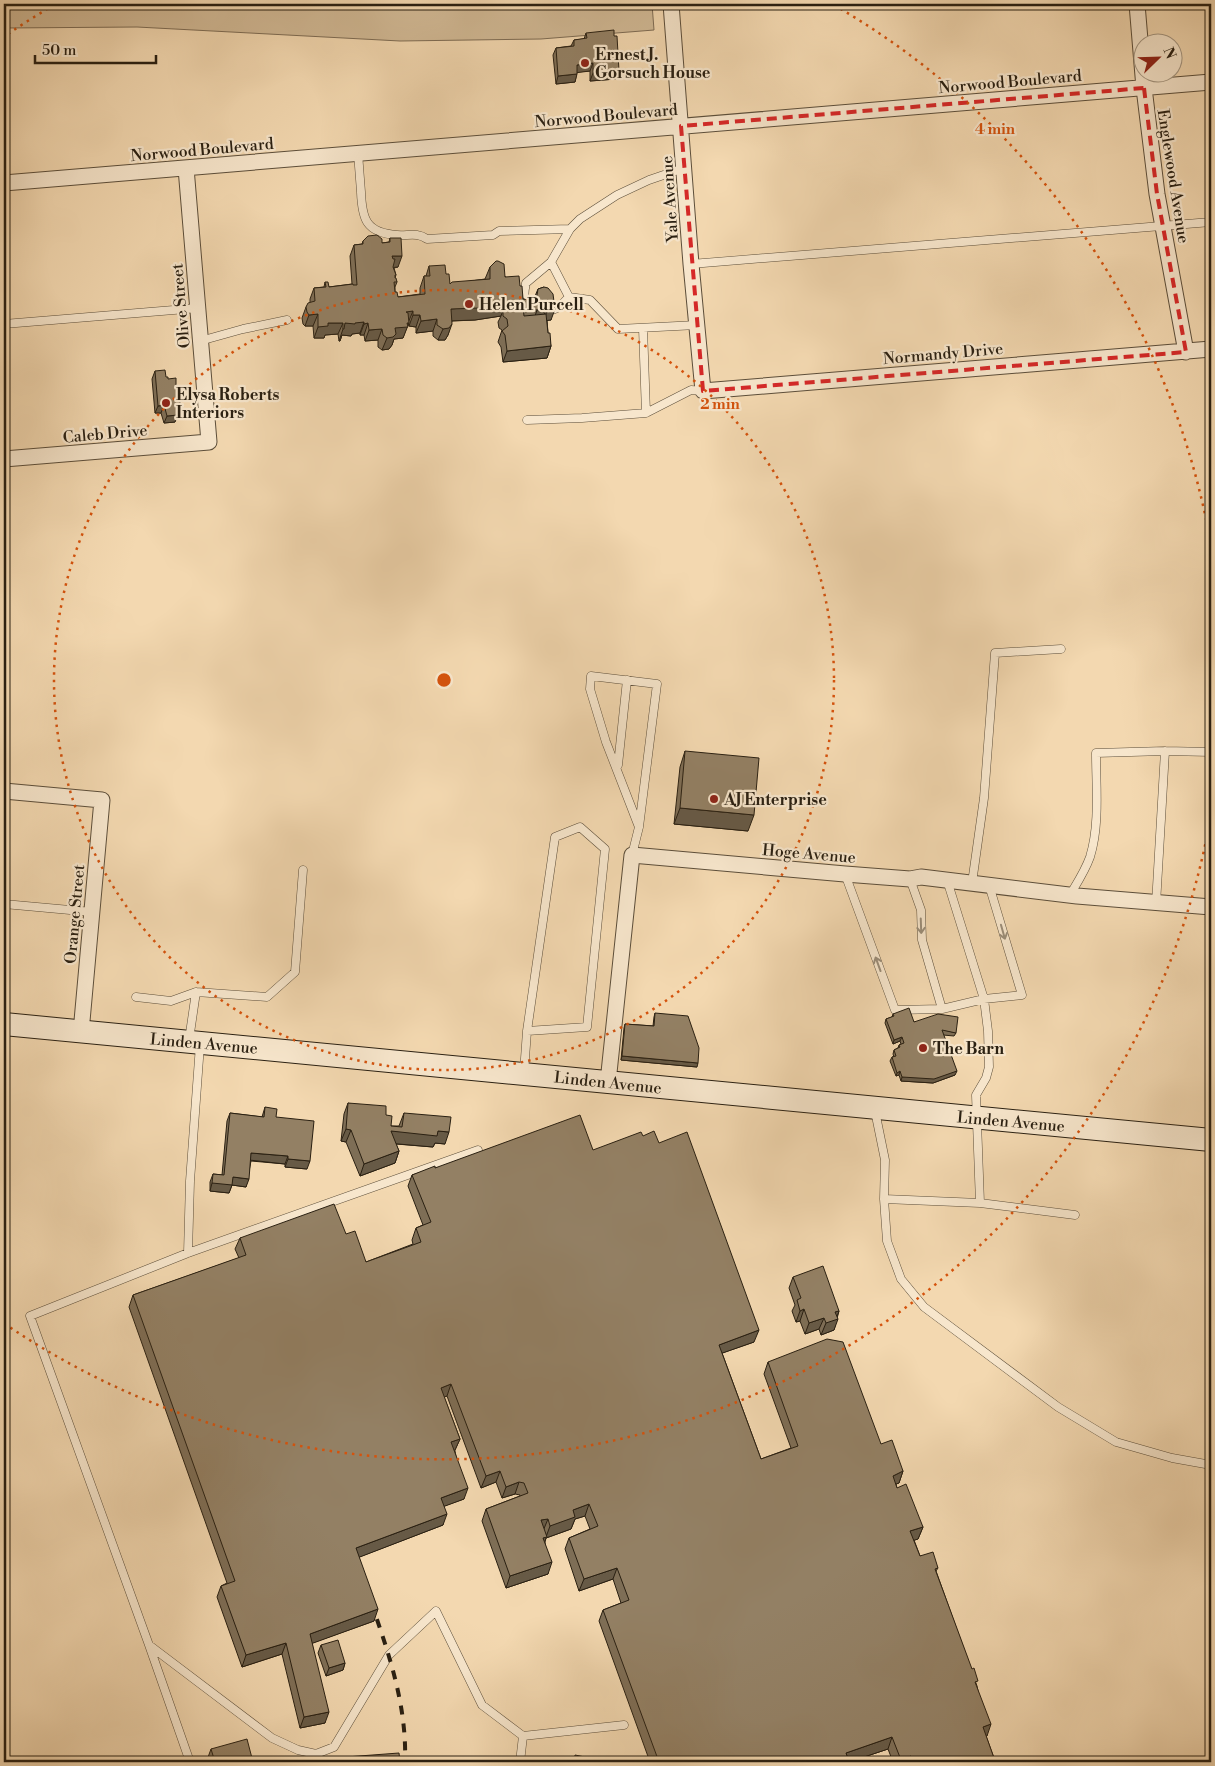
<svg xmlns="http://www.w3.org/2000/svg" width="1215" height="1766" viewBox="0 0 1215 1766" font-family="'Libre Bodoni',serif">
  <style>
    .green { fill: #d1b995; stroke: #7e6c54 }
    .lines { fill: none; stroke-linecap: round; stroke-linejoin: round }
    .lane-casing { stroke: #5c4e3a; stroke-width: 9 }
    .street-casing { stroke: #5c4e3a; stroke-width: 17 }
    .secondary-casing { stroke: #2a2012; stroke-width: 24 }
    .lane { stroke: #f7e6cc; stroke-width: 8 }
    .street { stroke: #f7e6cc; stroke-width: 15 }
    .secondary { stroke: #f7e6cc; stroke-width: 22 }
    .rail { stroke: #2a2012; stroke-width: 4; stroke-dasharray: 9 9; stroke-linecap: butt }
    .wall { fill: #7e6e56; stroke: #2a2012 }
    .shaded-wall { fill: #675a46; stroke: #2a2012 }
    .building { fill: #938064; stroke: #2a2012 }
    .oneway { stroke: #9b8d78 }
    .marked { fill: none; stroke: #d62828; stroke-width: 4; stroke-dasharray: 10 6; stroke-linejoin: round }
    .ring { fill: none; stroke: #d5530d; stroke-width: 2.5; stroke-dasharray: 2.5 5 }
    .poi-dot { fill: #8f2418; stroke: #f7e6cc; stroke-width: 2 }
    .labels { text-anchor: middle; stroke-width: 4.5; stroke-linejoin: round; paint-order: stroke }
    .poi-label { font-size: 16px; font-weight: bold; fill: #2a2012; stroke: #f7e6cc; text-anchor: start }
    .street-label { font-size: 16px; fill: #2a2012; stroke: #f7e6cc }
    .centre { fill: #d5530d; stroke: #f7e6cc; stroke-width: 2.5 }
    .ring-label { font-size: 15px; text-anchor: middle; font-weight: bold; fill: #d5530d; stroke: #f7e6cc; stroke-width: 4.5; stroke-linejoin: round; paint-order: stroke }
  </style>
  <rect width="100%" height="100%" fill="#f3d8b0"/>
  <filter id="stains"><feTurbulence type="fractalNoise" baseFrequency=".004" numOctaves="4"/><feColorMatrix values="0 0 0 0 .2 0 0 0 0 .09 0 0 0 0 .02 0 0 0 .5 -.17"/></filter>
  <radialGradient id="worn" r=".72"><stop offset=".6" stop-color="#630" stop-opacity="0"/><stop offset="1" stop-color="#630" stop-opacity=".3"/></radialGradient>
  <path class="green" d="M4,4H652L654,30L541,39L400,41L137,27L4,28Z"/>
  <g class="lines">
    <g class="lane-casing">
      <path id="lane" d="M358,153C359,166 360,179 361,192C362,219 366,233 397,235C408,236 417,232 427,239L493,235L499,231L570,229
        M684,168L649,180L617,195L580,219L570,229L551,262L569,297L590,300L618,329L697,325
        M691,264L1211,222
        M529,307C523,299 524,292 526,283L551,262
        M550,310C558,310 563,303 569,297
        M4,324L198,308
        M643,328L646,413
        M200,341L243,329L287,320
        M527,420L582,418L646,413L691,390L703,391
        M618,765L627,680
        M632,855L639,827L657,684L591,676L590,689L606,742L639,827
        M845,874L895,1010L942,1009L984,999L1022,995L989,885
        M910,879L921,910L922,940L942,1009
        M947,880L984,999L988,1031L989,1067L986,1078L976,1095L980,1203
        M972,883L984,798L995,653L1061,649
        M1070,895C1077,883 1085,871 1090,857C1100,825 1096,786 1096,753L1165,751L1211,752
        M4,904L92,912
        M1156,904L1165,751
        M136,997L171,1001L196,992L267,997L295,972L303,870
        M189,1040L196,992
        M524,1072L527,1031L555,837L580,827L605,849L587,1027L527,1031
        M875,1111L885,1160L884,1199L887,1241L901,1279L924,1307L1058,1407L1116,1442L1172,1458L1211,1465
        M478,1150L188,1253L30,1316L149,1645L272,1738L298,1750L316,1754L334,1747L389,1655L436,1611L482,1705L523,1736L624,1725
        M884,1199L980,1203L1075,1215
        M188,1253L190,1181L200,1045
        M149,1645L190,1762
        M520,1762L523,1736"/>
    </g>
    <g class="street-casing">
      <path id="street" d="M671,4L691,264L703,391L1211,349
        M1137,4L1144,88L1157,194L1186,352
        M4,183L1211,82
        M4,459L209,442L186,168
        M4,791L102,800L81,1032
        M608,1082L632,855L845,874L910,879L921,877L1077,896L1211,907"/>
    </g>
    <g class="secondary-casing">
      <path id="secondary" d="M4,1024L1211,1140"/>
    </g>
    <use href="#lane" class="lane"/>
    <use href="#street" class="street"/>
    <use href="#secondary" class="secondary"/>
    <path class="rail" d="M371,1602C389,1654 407,1706 405,1762"/>
  </g>
  <path class="wall" d="M586,33L619,71L616,79L590,81V71L577,72L575,82L556,84L553,55L556,48L571,46L574,40L584,39Z
    M390,238L398,267L394,268L396,275L395,278L397,282L395,287V292L398,297L420,294V288L424,276H426L429,266L446,274L450,284L485,279L490,267L520,286L523,299L533,301L538,289L544,287L551,320H547L548,333L551,346L547,358L503,362L501,347L498,342L502,330L499,328L498,322L501,316L475,320L452,321L448,335L445,340H438L433,336V331L416,333V327L409,326L408,324L403,338L394,339L392,345L389,349L382,350L378,347V340L365,341L364,335H360V333L352,334L351,336L342,335L340,341H339L338,334L325,335L324,338H314L313,326H305L303,324L302,318L306,307L310,302V299L314,288L324,287L325,282L329,287L352,284L350,256L354,245L362,244L363,241L382,243L389,242Z
    M155,371L166,377L175,422L164,423L161,413H155L152,379Z
    M685,751L748,831L674,824L680,767Z
    M655,1013L697,1067L621,1060L624,1028L625,1024L653,1026L654,1017Z
    M893,1014L914,1022L956,1033L954,1036L943,1035L955,1075L933,1083L901,1081L899,1075L896,1076L890,1061L892,1057H894L893,1054L894,1050L898,1048L899,1045L901,1044L900,1041L893,1044L885,1023L886,1019L892,1017Z
    M348,1103L386,1115L391,1126H399L404,1113L445,1144L435,1143L433,1147L396,1144L399,1151L395,1163L360,1176L346,1142L341,1141L344,1114Z
    M265,1107L276,1117L307,1169L285,1167V1164L251,1161L246,1187L232,1185L229,1193L210,1191V1182L213,1174L222,1175L227,1121L230,1113L262,1117Z
    M593,1150L754,1342L722,1353L761,1459L791,1448L764,1374L768,1362L881,1444L903,1471L899,1483L896,1484L897,1488L923,1527L918,1539L914,1540L920,1556L938,1568L936,1571L977,1686L987,1736H986L994,1758L993,1762H893L888,1749L849,1762H650L599,1621L603,1610L621,1603L613,1579L579,1591L565,1549L569,1538L590,1529L585,1516L575,1519L571,1529L546,1538L545,1542L548,1574L506,1588L482,1521L486,1509L520,1496V1495L515,1494L502,1498L496,1482L481,1488L447,1396L444,1397L460,1439L455,1450V1451L464,1499L444,1506L443,1525L359,1557L374,1621L312,1643L325,1723L300,1728L282,1654L242,1667L217,1597L221,1586L227,1583L129,1307L133,1295L239,1258L235,1249L240,1238L346,1234L366,1262L413,1244L412,1240L416,1228L423,1225L408,1186L412,1175L435,1168Z
    M793,1277L839,1311L834,1330L821,1335L819,1329L805,1334L800,1321L796,1322L792,1311L795,1305L789,1288Z
    M321,1645L345,1663L343,1670L326,1676L318,1653Z
    M211,1749L253,1762H208L207,1760Z"/>
  <path class="shaded-wall" d="M593,63L590,71L574,73L577,65Z
    M619,71L616,79L590,81L593,73Z
    M577,74L575,82L556,84L558,76Z
    M392,256H402L398,267L388,268Z
    M506,304L503,313V310L501,316L475,320L447,321L451,309Z
    M543,307H547L543,318L533,322L537,310Z
    M548,309H555L551,320L543,321Z
    M413,311L408,323L406,312Z
    M318,314L313,326H305L309,315Z
    M413,315H420L416,327L409,326Z
    M437,319L433,331L416,333L421,321Z
    M364,322L360,333L352,334L351,336L342,335L340,341H339L345,323Z
    M328,323H343L338,334L325,335L324,338H314L318,327Z
    M368,323L364,335H360L364,324Z
    M407,323H409L403,338L394,339L392,345L389,349L382,350L387,338L395,328Z
    M452,324L448,335L445,340H438L443,329Z
    M382,329L378,340L365,341L369,330Z
    M551,346L547,358L503,362L507,351Z
    M164,405L161,413H155L158,406Z
    M178,415L175,422L164,423L167,416Z
    M680,808L754,815L748,831L674,824Z
    M902,1037L900,1041L893,1044L894,1040Z
    M622,1056L698,1063L697,1067L621,1060Z
    M900,1071L899,1075L896,1076L897,1073Z
    M957,1071L955,1075L933,1083L901,1081L902,1077Z
    M346,1129L351,1130L346,1142L341,1141Z
    M391,1131H438L449,1132L445,1144L435,1143L433,1147L387,1143Z
    M399,1151L395,1163L360,1176L364,1164Z
    M251,1153L288,1156L285,1164L249,1160Z
    M288,1159L310,1161L307,1169L285,1167Z
    M233,1177L249,1179L246,1187L232,1185L229,1193L210,1191L212,1183Z
    M804,1309L800,1321L796,1322L800,1311Z
    M839,1311L836,1319H838L834,1330L821,1335L826,1323L835,1312Z
    M824,1318L819,1329L805,1334L809,1323Z
    M759,1330L754,1342L714,1356L719,1345Z
    M451,1384L447,1396L437,1400L441,1388Z
    M460,1439L455,1450L447,1454L451,1442Z
    M500,1471L496,1482L481,1488L486,1476Z
    M903,1471L899,1483L888,1487L893,1476Z
    M519,1482L515,1494L502,1498L506,1487Z
    M468,1488L464,1499L437,1509L441,1498Z
    M589,1504L585,1516L575,1519L571,1529L546,1538L542,1549L543,1538L546,1537L550,1526L573,1510Z
    M447,1514L443,1525L352,1560L356,1548Z
    M548,1519L543,1531L541,1520Z
    M923,1527L918,1539L906,1543L910,1531Z
    M552,1562L548,1574L506,1588L510,1576Z
    M617,1568L613,1579L579,1591L584,1579Z
    M378,1609L374,1621L305,1646L310,1634Z
    M286,1643L282,1654L242,1667L246,1655Z
    M345,1663L343,1670L326,1676L329,1668Z
    M329,1712L325,1723L300,1728L304,1717Z
    M991,1724L987,1736L979,1739L983,1727Z
    M892,1737L888,1749L849,1762L846,1753Z
    M911,1756L909,1762H900L901,1760Z
    M994,1758L993,1762H984Z"/>
  <path class="building" d="M614,30V36H617L619,71L593,73V63L577,65V74L558,76L556,48L574,46V40L587,38L586,33Z
    M377,235L382,239V243L390,242V238H401L402,256H392L393,259H395L393,267L396,275H395V278H396L397,282H394L395,292H397L398,297L425,294L424,276H430L429,266L445,265L446,274H449L450,284L452,282L490,279V267L496,261H498L504,264L505,277L519,276L520,286H522L523,299L536,301L538,289L544,287L548,288L553,294L555,309H548L547,307H543V309L537,310L523,307L524,316L546,314L548,333H550L551,346L507,351L505,335L502,331L508,326L507,319L503,316V310L506,306V304L479,308L451,309L452,324L449,328L443,329L437,325V319L421,321L420,315H413V311L406,312L408,313L409,323H407L408,327L395,328L396,334L393,337L387,338L383,335L382,329L369,330L368,323L364,324V322L355,323V324L345,323L344,329H343V323H328V326L318,327V314L309,315L307,312L306,307L308,303L315,301L314,288L326,287L325,282H328L329,287L353,284V285H357L354,245L363,244V241L368,236Z
    M165,370L166,377H168V379L176,378V388L179,390L180,403L177,405L178,415L167,416L164,405L158,406L155,371Z
    M685,751L759,758L754,815L680,808Z
    M909,1008L914,1022L938,1014L958,1017L956,1033L942,1030L957,1071L934,1079L902,1077L900,1071L897,1073L892,1057L896,1056L894,1050L900,1047L899,1045L904,1043L902,1037L894,1040L886,1019L894,1016L893,1014Z
    M655,1013L688,1016L699,1048L698,1063L622,1056L625,1024L654,1026Z
    M348,1103L386,1106V1115L392,1116L391,1126L402,1127L404,1113L451,1117L449,1132L438,1131L437,1136L391,1131L399,1151L364,1164L351,1130L346,1129Z
    M265,1107L277,1109L276,1117L314,1121L310,1161L288,1159V1156L251,1153L249,1179L233,1177L232,1185L212,1183L213,1174L224,1175L230,1113L264,1117Z
    M580,1115L593,1150L641,1132L643,1136L654,1131L659,1143L687,1132L759,1330L719,1345L761,1459L798,1446L768,1362L827,1339L843,1342L881,1444L892,1440L903,1471L893,1476L897,1488L906,1484L923,1527L910,1531L920,1556L933,1552L938,1568L935,1569L972,1669L974,1668L978,1681L975,1682L991,1724L983,1727L994,1758L984,1762H914L911,1756L901,1760L892,1737L846,1753L849,1762H659L603,1610L629,1600L617,1568L584,1579L569,1538L598,1526L589,1504L573,1510L575,1517L550,1526L548,1519L541,1520L547,1537L543,1538L552,1562L510,1576L486,1509L528,1493L524,1483L519,1482L506,1487L500,1471L486,1476L451,1384L441,1388L460,1439L451,1442L468,1488L441,1498L447,1514L356,1548L378,1609L310,1634L329,1712L304,1717L286,1643L246,1655L221,1586L235,1581L133,1295L246,1255L240,1238L334,1204L346,1234L355,1231L366,1262L421,1242L416,1228L431,1222L412,1175L435,1166V1168Z
    M823,1266L839,1311L835,1312L838,1319L826,1323L824,1318L809,1323L804,1309L800,1311L797,1300L801,1298L793,1277Z
    M338,1640L345,1663L329,1668L321,1645Z
    M247,1739L253,1762H215L211,1749Z
    M399,1753L400,1762H347L346,1757Z
    M575,1755L595,1759L594,1762H574Z"/>
  <defs><path id="oneway-shaft" d="M-6 0H5M1.5-3L5.5 0L1.5 3" fill="none" stroke-width="1.6" stroke-linecap="round" stroke-linejoin="round" transform="scale(1.25)"/></defs>
  <g class="oneway">
    <use href="#oneway-shaft" transform="translate(921 926) rotate(88)"/>
    <use href="#oneway-shaft" transform="translate(1003 932) rotate(74)"/>
    <use href="#oneway-shaft" transform="translate(878 964) rotate(-110)"/>
  </g>
  <path class="marked" d="M1144,88L1157,194L1186,352L703,391L681,126Z"/>
  <g class="ring">
    <circle cx="444" cy="680" r="390"/>
    <path d="M1211 815A779 779 0 0 1 8 1326M8 34A779 779 0 0 1 54 5M834 5A779 779 0 0 1 1211 545"/>
  </g>
  <g class="poi-dot">
    <circle cx="585" cy="63" r="5"/>
    <circle cx="469" cy="304" r="5"/>
    <circle cx="166" cy="403" r="5"/>
    <circle cx="714" cy="799" r="5"/>
    <circle cx="923" cy="1048" r="5"/>
  </g>
  <g class="labels">
    <g class="poi-label">
      <text x="595" y="60">Ernest J.<tspan x="595" dy="18">Gorsuch House</tspan></text>
      <text x="479" y="310">Helen Purcell</text>
      <text x="176" y="400">Elysa Roberts<tspan x="176" dy="18">Interiors</tspan></text>
      <text x="724" y="805">AJ Enterprise</text>
      <text x="933" y="1054">The Barn</text>
    </g>
    <g class="street-label">
      <text transform="translate(1010 81) rotate(-5)" y="6">Norwood Boulevard</text>
      <text transform="translate(606 115) rotate(-5)" y="6">Norwood Boulevard</text>
      <text transform="translate(202 149) rotate(-5)" y="6">Norwood Boulevard</text>
      <text transform="translate(1174 176) rotate(81)" y="6">Englewood Avenue</text>
      <text transform="translate(669 199) rotate(-94)" y="6">Yale Avenue</text>
      <text transform="translate(180 306) rotate(-95)" y="6">Olive Street</text>
      <text transform="translate(943 353) rotate(-5)" y="6">Normandy Drive</text>
      <text transform="translate(105 433) rotate(-5)" y="6">Caleb Drive</text>
      <text transform="translate(809 853) rotate(5)" y="6">Hoge Avenue</text>
      <text transform="translate(74 914) rotate(-85)" y="6">Orange Street</text>
      <text transform="translate(204 1043) rotate(5)" y="6">Linden Avenue</text>
      <text transform="translate(608 1082) rotate(6)" y="6">Linden Avenue</text>
      <text transform="translate(1011 1121) rotate(5)" y="6">Linden Avenue</text>
    </g>
  </g>
  <circle cx="444" cy="680" r="8" class="centre"/>
  <g class="ring-label">
    <text x="995" y="134">4 min</text>
    <text x="720" y="409">2 min</text>
  </g>
  <rect width="1215" height="1766" fill="none" stroke="#f3d8b0" stroke-width="20"/>
  <rect x="5" y="5" width="1205" height="1756" fill="none" stroke="#2a2012" stroke-width="2.5"/>
  <rect x="10" y="10" width="1195" height="1746" fill="none" stroke="#2a2012"/>
  <g transform="translate(1158 58) rotate(67)"><circle r="24" fill="#f7e6cc" stroke="#a59782"/>
  <path d="M0-4L9 19L0 12L-9 19Z" fill="#8f2418"/>
  <text y="-8" font-size="14" font-weight="bold" text-anchor="middle" fill="#2a2012">N</text>
  </g>
  <path d="M35 55v8h121v-8" fill="none" stroke="#2a2012" stroke-width="2.5"/>
  <text x="42" y="55" font-size="15" fill="#2a2012" stroke="#f7e6cc" stroke-width="4" paint-order="stroke">50 m</text>
  <rect width="100%" height="100%" filter="url(#stains)"/>
  <rect width="100%" height="100%" fill="url(#worn)"/>
</svg>
